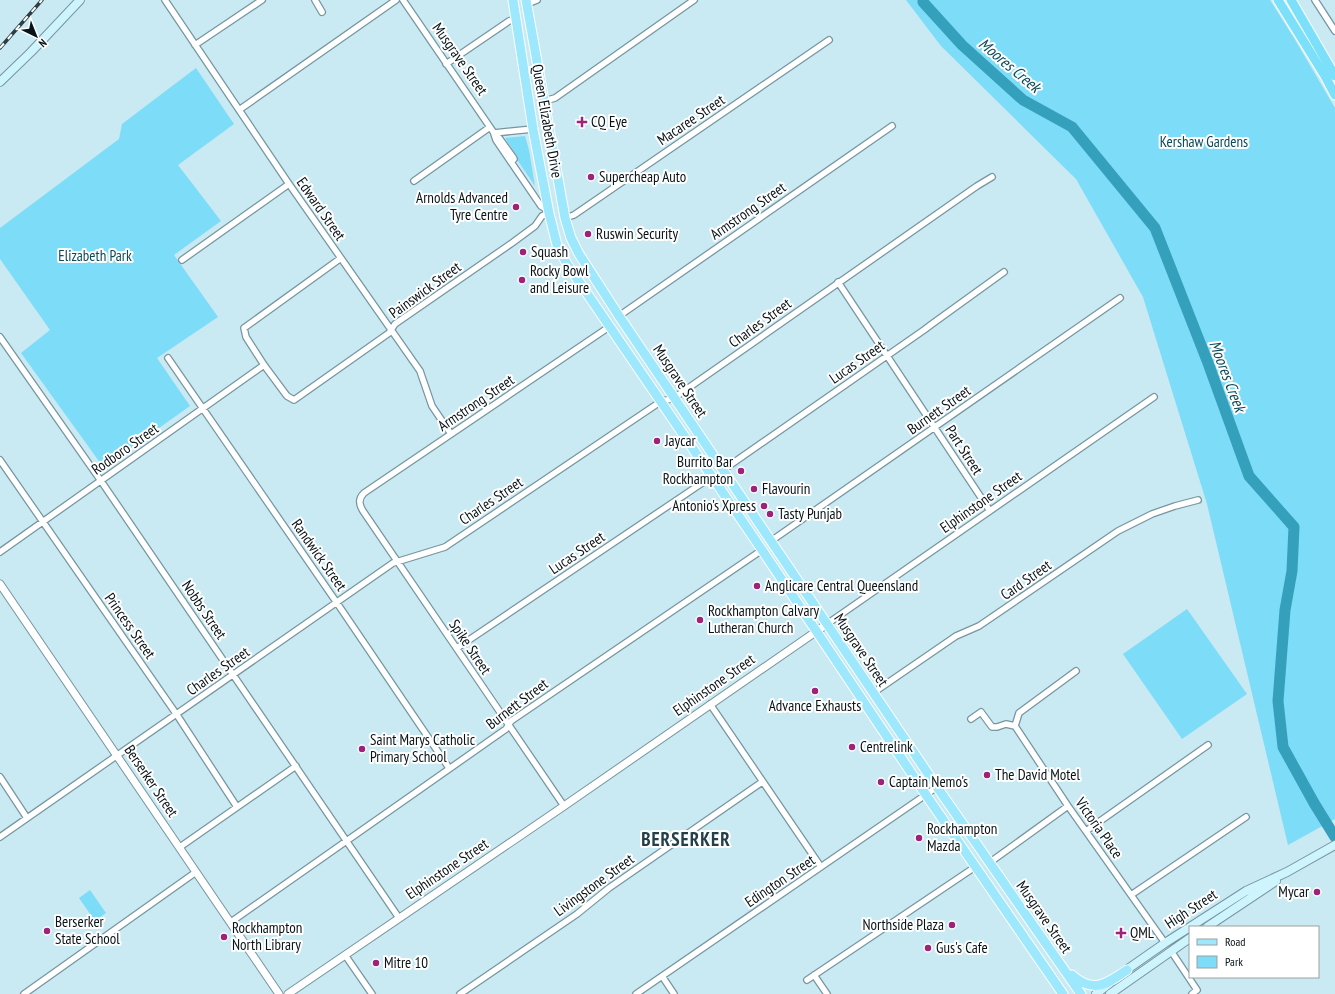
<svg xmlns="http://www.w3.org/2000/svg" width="1335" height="994" viewBox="0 0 1335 994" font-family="'PT Sans Narrow',sans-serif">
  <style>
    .green { fill: #7ddcf7 }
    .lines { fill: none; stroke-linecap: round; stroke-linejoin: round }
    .river { stroke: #35a0bb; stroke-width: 11 }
    .minor-casing { stroke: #77969f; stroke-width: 8 }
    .tertiary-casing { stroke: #77969f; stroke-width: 9 }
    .secondary-casing { stroke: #77969f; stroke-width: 10 }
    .primary-casing { stroke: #fff; stroke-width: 11 }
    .trunk-casing { stroke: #fff; stroke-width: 11 }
    .minor { stroke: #fff; stroke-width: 5.5 }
    .tertiary { stroke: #fff; stroke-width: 7 }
    .secondary { stroke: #cef4fe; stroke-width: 8 }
    .primary { stroke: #9de8fc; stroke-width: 9 }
    .trunk { stroke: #7ce0fb; stroke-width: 9 }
    .rail-casing { stroke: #2f3e44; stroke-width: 3.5 }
    .rail { stroke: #fff; stroke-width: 2; stroke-dasharray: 6; stroke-linecap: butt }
    .poi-dot { fill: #9d2279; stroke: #fff; stroke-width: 1.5 }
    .labels { text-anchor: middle; stroke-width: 4; stroke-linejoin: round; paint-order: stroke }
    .street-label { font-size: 15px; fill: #081317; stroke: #fff }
    .poi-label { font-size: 15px; fill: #081317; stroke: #fff; text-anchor: start }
    .park-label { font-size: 15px; fill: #0a4957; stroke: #fff }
    .water-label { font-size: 16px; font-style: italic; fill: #0e4b5a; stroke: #fff }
    .district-label { font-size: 19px; font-weight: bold; letter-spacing: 1px; fill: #234048; stroke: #fff }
  </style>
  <rect width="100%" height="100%" fill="#c9e9f3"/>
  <path class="green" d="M906,0H1270L1294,38L1335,108V819L1288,845L1207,504L1143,297L1076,179L941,46Z
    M196,68L234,124L178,165L221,221L174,255L218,317L157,358L190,406L107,465L101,464L21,353L50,330L0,259V228L119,139L122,124Z
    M525,136L529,150L535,186L518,161L517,156L505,138Z
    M1187,609L1247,694L1182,739L1123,654Z
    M90,890L106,913L95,921L79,898Z"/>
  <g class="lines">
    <path class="river" d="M923,0V2L962,45L1023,100L1072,127L1155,228L1208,363L1249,476L1294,527L1292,571L1285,610L1278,701L1283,747L1314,803L1335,837"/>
    <g class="minor-casing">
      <path id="minor" d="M165,0L289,184L420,371L432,406L451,434
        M315,0L322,12
        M403,0L494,133L500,139L513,157L514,159L511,162
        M1315,0L1335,31
        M527,4L537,0
        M195,45L262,0
        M446,64L509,21L516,19
        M544,101L555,98L694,0
        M239,110L396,0
        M494,133L533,129
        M494,134L496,140L541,206L548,210
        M414,181L490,127
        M565,218L574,215L829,40
        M341,258L244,328L246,337L264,365L287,396L294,400L389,333L395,324L512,243L535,226L542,216L549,213
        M182,260L289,184
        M838,282L990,511
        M619,316L892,126
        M0,337L101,481L399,918
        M168,358L337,603L449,768
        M0,460L177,715L237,807
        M723,470L924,330L932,324L1004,272
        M771,541L1120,298
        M0,552L264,365
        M827,624L1154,397
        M457,648L711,477
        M873,693L956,636L979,626L1118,531L1152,514L1175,506L1198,500
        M710,704L821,867
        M971,719L981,712L992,727H997L1006,724L1015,726
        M1015,726L1068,806L1165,943
        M1015,726L1019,713L1076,671
        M0,777L27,818
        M564,806L363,511C359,504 358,499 364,493L609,327
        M1086,831L1208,745
        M0,837L393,563L445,547L660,402L674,398L977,186L992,177
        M180,847L296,766
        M989,863L1068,806
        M1131,895L1246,817
        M231,922L506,729L511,721L762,550
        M1171,951L1197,990L1192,994
        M345,955L372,994
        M814,975L827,994
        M662,976L674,994
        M807,980L975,867
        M24,994L196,872
        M460,994L577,914L609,888L762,782
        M636,994L937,787"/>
    </g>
    <g class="tertiary-casing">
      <path id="tertiary" d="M0,584L279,994
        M288,994L564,806L827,624"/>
    </g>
    <g class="secondary-casing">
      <path id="secondary" d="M0,82L31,52L80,0
        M1207,927L1276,881
        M1122,973L1165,943L1246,891L1287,872L1335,845
        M1096,994L1110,983
        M1110,994L1190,938"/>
    </g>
    <g class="primary-casing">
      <path id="primary" d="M513,0L533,129L549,213L557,245L567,264L762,550L926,795L1063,994
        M526,0L565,218L571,238L579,254L619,316L937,787L1081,994
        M1072,975C1093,994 1107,984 1127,970"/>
    </g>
    <g class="trunk-casing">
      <path id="trunk" d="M1278,0L1325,76L1335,95
        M1291,0L1335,76"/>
    </g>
    <use href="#minor" class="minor"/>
    <use href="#tertiary" class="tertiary"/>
    <use href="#secondary" class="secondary"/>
    <use href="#primary" class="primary"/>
    <use href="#trunk" class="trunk"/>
    <g class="rail-casing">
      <path id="rail" d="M0,48L42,0"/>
    </g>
    <use href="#rail" class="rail"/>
  </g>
  <g class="poi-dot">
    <path d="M580 116h4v4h4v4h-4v4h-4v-4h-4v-4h4z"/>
    <circle cx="591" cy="177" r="4"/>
    <circle cx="516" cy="207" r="4"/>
    <circle cx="588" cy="234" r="4"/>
    <circle cx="523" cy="252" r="4"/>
    <circle cx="522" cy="280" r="4"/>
    <circle cx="657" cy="441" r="4"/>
    <circle cx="741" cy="471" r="4"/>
    <circle cx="754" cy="489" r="4"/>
    <circle cx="764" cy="506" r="4"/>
    <circle cx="770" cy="514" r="4"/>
    <circle cx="757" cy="586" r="4"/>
    <circle cx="700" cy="620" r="4"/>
    <circle cx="815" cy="691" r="4"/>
    <circle cx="852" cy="747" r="4"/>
    <circle cx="362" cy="749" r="4"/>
    <circle cx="987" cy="775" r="4"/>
    <circle cx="881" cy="782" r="4"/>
    <circle cx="919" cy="838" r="4"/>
    <circle cx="1317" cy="892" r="4"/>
    <circle cx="952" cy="925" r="4"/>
    <circle cx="47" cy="931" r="4"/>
    <path d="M1119 927h4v4h4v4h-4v4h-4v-4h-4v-4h4z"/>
    <circle cx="224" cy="937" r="4"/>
    <circle cx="928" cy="948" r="4"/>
    <circle cx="376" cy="963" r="4"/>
  </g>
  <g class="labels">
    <g class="street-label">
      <text transform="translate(460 59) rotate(55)" y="5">Musgrave Street</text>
      <text transform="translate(691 120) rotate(-34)" y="5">Macaree Street</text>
      <text transform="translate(547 121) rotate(80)" y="5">Queen Elizabeth Drive</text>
      <text transform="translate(321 209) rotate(55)" y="5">Edward Street</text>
      <text transform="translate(748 211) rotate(-35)" y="5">Armstrong Street</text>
      <text transform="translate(425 290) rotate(-36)" y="5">Painswick Street</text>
      <text transform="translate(760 323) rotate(-36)" y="5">Charles Street</text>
      <text transform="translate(857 362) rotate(-35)" y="5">Lucas Street</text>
      <text transform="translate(680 381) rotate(56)" y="5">Musgrave Street</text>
      <text transform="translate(476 403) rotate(-34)" y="5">Armstrong Street</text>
      <text transform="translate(939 410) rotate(-35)" y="5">Burnett Street</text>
      <text transform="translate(125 449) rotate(-35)" y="5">Rodboro Street</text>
      <text transform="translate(964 450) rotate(57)" y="5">Part Street</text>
      <text transform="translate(491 501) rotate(-34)" y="5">Charles Street</text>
      <text transform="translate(981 502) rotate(-35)" y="5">Elphinstone Street</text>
      <text transform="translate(577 553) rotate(-34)" y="5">Lucas Street</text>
      <text transform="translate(319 555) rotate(55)" y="5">Randwick Street</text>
      <text transform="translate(1026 580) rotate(-35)" y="5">Card Street</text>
      <text transform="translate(204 610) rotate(56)" y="5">Nobbs Street</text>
      <text transform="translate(130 626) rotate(55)" y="5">Princess Street</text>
      <text transform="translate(470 647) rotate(56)" y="5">Spike Street</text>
      <text transform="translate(861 650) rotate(56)" y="5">Musgrave Street</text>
      <text transform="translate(218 671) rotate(-35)" y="5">Charles Street</text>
      <text transform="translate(714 685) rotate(-35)" y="5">Elphinstone Street</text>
      <text transform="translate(517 704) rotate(-37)" y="5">Burnett Street</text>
      <text transform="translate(151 781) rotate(56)" y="5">Berserker Street</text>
      <text transform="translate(1099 828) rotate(55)" y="5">Victoria Place</text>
      <text transform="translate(447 869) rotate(-34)" y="5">Elphinstone Street</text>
      <text transform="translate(780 881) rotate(-34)" y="5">Edington Street</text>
      <text transform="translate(594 885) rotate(-36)" y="5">Livingstone Street</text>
      <text transform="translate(1191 909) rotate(-33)" y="5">High Street</text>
      <text transform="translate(1044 917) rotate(55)" y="5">Musgrave Street</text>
    </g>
    <g class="poi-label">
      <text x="591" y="127">CQ Eye</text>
      <text x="599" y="182">Supercheap Auto</text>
      <text x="508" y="203" text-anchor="end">Arnolds Advanced<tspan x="508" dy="17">Tyre Centre</tspan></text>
      <text x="596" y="239">Ruswin Security</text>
      <text x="531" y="257">Squash</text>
      <text x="530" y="276">Rocky Bowl<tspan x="530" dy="17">and Leisure</tspan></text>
      <text x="665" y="446">Jaycar</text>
      <text x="733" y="467" text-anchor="end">Burrito Bar<tspan x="733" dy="17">Rockhampton</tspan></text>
      <text x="762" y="494">Flavourin</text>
      <text x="756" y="511" text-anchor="end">Antonio's Xpress</text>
      <text x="778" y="519">Tasty Punjab</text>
      <text x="765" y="591">Anglicare Central Queensland</text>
      <text x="708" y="616">Rockhampton Calvary<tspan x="708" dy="17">Lutheran Church</tspan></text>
      <text x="815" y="711" text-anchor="middle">Advance Exhausts</text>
      <text x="370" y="745">Saint Marys Catholic<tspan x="370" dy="17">Primary School</tspan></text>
      <text x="860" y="752">Centrelink</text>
      <text x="995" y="780">The David Motel</text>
      <text x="889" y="787">Captain Nemo's</text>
      <text x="927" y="834">Rockhampton<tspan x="927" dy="17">Mazda</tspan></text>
      <text x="1309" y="897" text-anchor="end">Mycar</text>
      <text x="55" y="927">Berserker<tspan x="55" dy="17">State School</tspan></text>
      <text x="944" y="930" text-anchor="end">Northside Plaza</text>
      <text x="232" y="933">Rockhampton<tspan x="232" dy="17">North Library</tspan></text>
      <text x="1130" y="938">QML</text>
      <text x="936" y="953">Gus's Cafe</text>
      <text x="384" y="968">Mitre 10</text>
    </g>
    <g class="park-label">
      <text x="1204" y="147">Kershaw Gardens</text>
      <text x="95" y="261">Elizabeth Park</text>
    </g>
    <g class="water-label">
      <text transform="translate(1010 65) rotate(40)" y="6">Moores Creek</text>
      <text transform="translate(1228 376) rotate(69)" y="6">Moores Creek</text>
    </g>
    <g class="district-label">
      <text x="686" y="846">BERSERKER</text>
    </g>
  </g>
  <rect x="1189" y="926" width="130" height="52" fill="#ffffff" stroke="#9ca1a2"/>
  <rect x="1197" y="939" width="20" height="6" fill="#9de8fc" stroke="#9ca1a2"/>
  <text x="1225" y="946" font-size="12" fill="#081317">Road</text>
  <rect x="1197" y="956" width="20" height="12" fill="#7ddcf7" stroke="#9ca1a2"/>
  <text x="1225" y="966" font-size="12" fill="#081317">Park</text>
  <g transform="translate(36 36) rotate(137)" stroke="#ffffff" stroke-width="3" paint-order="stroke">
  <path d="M0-3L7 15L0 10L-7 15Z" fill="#081317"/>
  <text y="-6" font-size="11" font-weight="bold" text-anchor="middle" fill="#081317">N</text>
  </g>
</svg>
